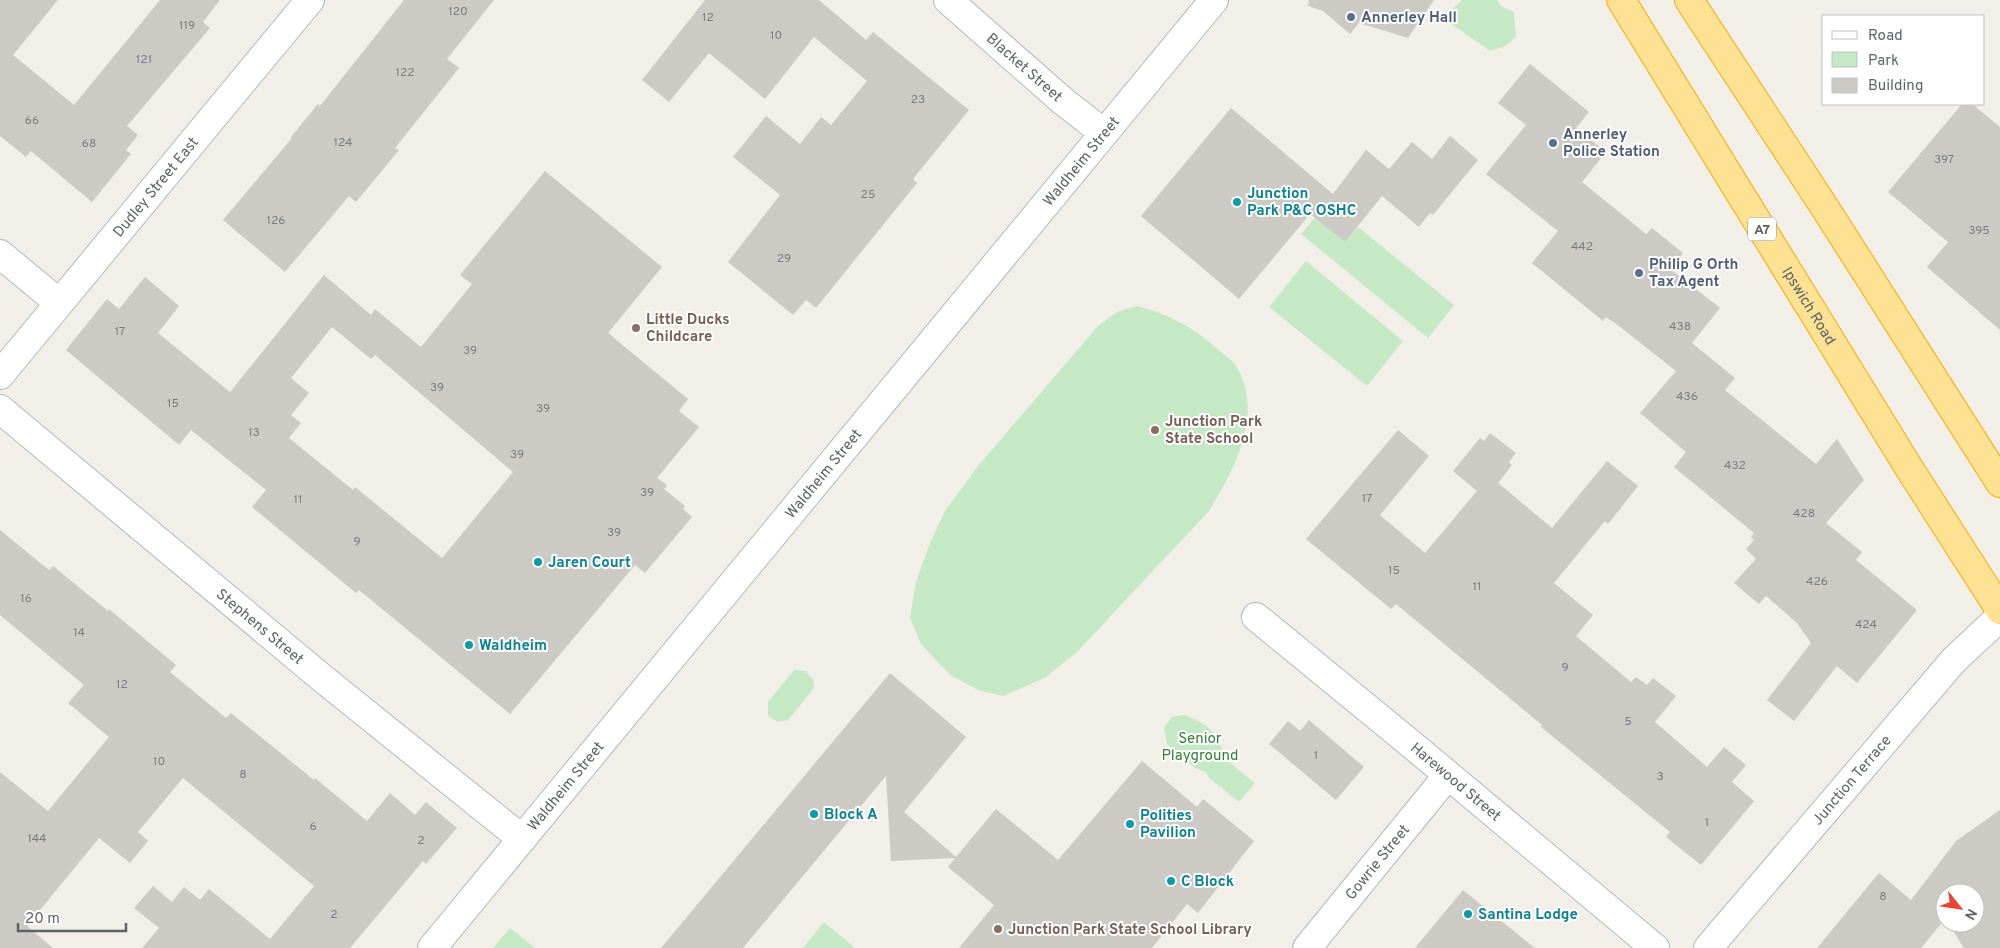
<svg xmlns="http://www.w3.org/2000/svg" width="2000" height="948" viewBox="0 0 2000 948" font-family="Overpass,sans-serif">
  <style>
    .green { fill: #c5e8c5 }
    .building { fill: #cccac5; fill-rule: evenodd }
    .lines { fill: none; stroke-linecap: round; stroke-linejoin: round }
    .minor-casing { stroke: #b5b8bc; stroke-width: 30 }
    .highway-casing { stroke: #f9ab00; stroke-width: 30 }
    .minor { stroke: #fff; stroke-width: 28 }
    .highway { stroke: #fde293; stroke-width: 28 }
    .service-dot { fill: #5c6f8a; stroke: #fff; stroke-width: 2 }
    .culture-dot { fill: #0f9aa8; stroke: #fff; stroke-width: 2 }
    .education-dot { fill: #8d6e63; stroke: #fff; stroke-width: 2 }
    .labels { text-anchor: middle; stroke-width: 4; stroke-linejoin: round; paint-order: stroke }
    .number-label { font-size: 12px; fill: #7a7d7f }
    .shield { fill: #fff; stroke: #8f9295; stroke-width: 1 }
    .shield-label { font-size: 14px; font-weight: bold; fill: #5f6368 }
    .service-label { font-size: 15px; font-weight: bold; fill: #4e5e75; stroke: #fff; text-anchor: start }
    .street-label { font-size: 15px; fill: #5f6368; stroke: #fff }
    .culture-label { font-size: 15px; font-weight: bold; fill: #0d838f; stroke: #fff; text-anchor: start }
    .education-label { font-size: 15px; font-weight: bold; fill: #785e54; stroke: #fff; text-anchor: start }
    .park-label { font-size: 15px; fill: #348238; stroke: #fff }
  </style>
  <rect width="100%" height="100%" fill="#f1efe8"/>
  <path class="green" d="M1462,0H1497L1501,6L1514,12L1516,37L1505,46L1490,51L1443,18Z
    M1315,218L1345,242L1358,227L1454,305L1428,338L1301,234Z
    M1306,261L1403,341L1367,386L1269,307Z
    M1137,306C1166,313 1191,326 1214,346C1220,352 1231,358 1236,366C1265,413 1234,470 1209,511L1076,653L1046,677L1003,696L978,690L950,675L921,644L910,618L916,582L930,543L945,511L978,466L1098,326L1117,312Z
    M794,670L805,671L813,679L814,688L788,720L778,722L768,716V702Z
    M1184,715C1207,723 1220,734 1224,758L1255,783L1239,802L1208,777L1206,772L1195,768L1167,744L1164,727L1172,717Z
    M824,922L855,948H803Z
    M510,928L535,948H493Z"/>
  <path class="building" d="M0,0H58L13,55L74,105L160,0H220L203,22L210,28L127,126L138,135L126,150L131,154L92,202L31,151L26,157L0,136Z
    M404,0H494L447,59L459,68L395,148L399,150L356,202L349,196L285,272L223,220L292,138L291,137L318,104L320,106Z
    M705,0H819L866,40L873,32L969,110L913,179L917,183L816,308L806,300L793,315L728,262L780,195L733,157L766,116L800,144L821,117L831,125L867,81L814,37L765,99L709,53L669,102L642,80Z
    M1309,0H1434L1408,38L1359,23L1350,34L1323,11L1308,6Z
    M1530,64L1589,112L1576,128L1606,152L1582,182L1646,234L1652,228L1683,253L1670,269L1720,308L1692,343L1735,378L1725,390L1816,464L1837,439L1864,480L1826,523L1862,552L1856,560L1917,610L1857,683L1837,666L1794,721L1767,700L1811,643L1797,623L1766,596L1759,604L1734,583L1756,559L1746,549L1754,540L1751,537L1754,533L1674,467L1686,452L1640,413L1676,371L1615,323L1606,317L1603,321L1532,263L1558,231L1486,174L1526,125L1498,103Z
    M1962,104H1972L2000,127V330L1927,267L1948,242L1888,192Z
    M1231,108L1333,194L1366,150L1389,169L1412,142L1432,159L1450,136L1478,160L1433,215L1430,213L1419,227L1382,196L1345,242L1310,214L1239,299L1141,216Z
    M545,171L662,267L608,333L688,399L679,411L699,427L657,478L667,485L664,489L685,506L683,509L692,517L645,573L635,565L510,714L359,590L356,593L252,507L266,490L191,430L179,445L66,350L107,299L119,309L145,277L179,306L158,333L230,392L324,275L371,315L375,309L421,347L472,284L460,275ZM332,327L371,359L375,355L513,472L442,558L355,487L353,490L289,438L301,423L291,415L309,393L291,378Z
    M1398,430L1429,456L1380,515L1425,553L1477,491L1453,471L1480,438L1484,441L1490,433L1516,453L1509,462L1512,465L1498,483L1552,528L1607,461L1638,486L1608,524L1605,521L1554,583L1593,615L1576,636L1631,682L1636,677L1647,685L1653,678L1676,696L1655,722L1707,767L1724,747L1746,765L1732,782L1754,801L1701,865L1666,837L1670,832L1541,727L1542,725L1396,604L1391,609L1306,539Z
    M0,530L49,570L53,566L108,611L109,609L122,620L176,665L170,672L226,718L231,713L314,780L315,778L367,821L390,793L415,815L426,802L457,828L426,864L423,861L350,948H142L159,928L134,908L153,886L172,902L184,887L200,900L209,889L270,939L314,886L183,778L138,832L148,841L130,863L99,838L27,926L53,948H0V772L48,811L109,737L68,703L84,685L0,615Z
    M890,673L966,737L904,812L956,857L996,809L1058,860L1142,761L1197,807L1203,799L1254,841L1198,913L1187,904L1152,948H959L994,905L948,867L955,858L891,861L886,776L743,948H661Z
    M1309,720L1364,767L1336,800L1269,744L1288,721L1300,731Z
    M2000,810V948H1964L1948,923H1975V893H1945V919L1921,948H1817L1879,873L1911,900L1956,841Z
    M1463,890L1535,948H1415Z"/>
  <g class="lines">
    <g class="minor-casing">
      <g id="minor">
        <path id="s1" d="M948,0L1064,102L1104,133"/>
        <path d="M0,254L59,303"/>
        <path id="s2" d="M0,375L310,0"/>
        <path id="s3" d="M0,409L322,678L522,839"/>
        <path id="s4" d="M1256,617L1411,744L1655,948"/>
        <path id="s5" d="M432,948L1214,0"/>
        <path id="s6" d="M1307,948L1448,775"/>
        <path id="s7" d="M1708,948L1954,660L2000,617"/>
      </g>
    </g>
    <g class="highway-casing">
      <g id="highway">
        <path id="s8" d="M1621,0L1909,468L2000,610"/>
        <path d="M1689,0L1827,211L2000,483"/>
      </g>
    </g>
    <use href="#minor" class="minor"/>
    <use href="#highway" class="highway"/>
  </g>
  <g class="service-dot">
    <circle cx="1351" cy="17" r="5"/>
    <circle cx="1553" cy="143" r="5"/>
    <circle cx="1639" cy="273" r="5"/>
  </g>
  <g class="culture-dot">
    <circle cx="1237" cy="202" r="5"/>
    <circle cx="538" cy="562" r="5"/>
    <circle cx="469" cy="645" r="5"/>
    <circle cx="814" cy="814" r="5"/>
    <circle cx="1130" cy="824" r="5"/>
    <circle cx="1171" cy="881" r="5"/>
    <circle cx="1468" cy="914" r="5"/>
  </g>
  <g class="education-dot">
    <circle cx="636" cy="328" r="5"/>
    <circle cx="1155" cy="430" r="5"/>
    <circle cx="998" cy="929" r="5"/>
  </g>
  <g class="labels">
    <g class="number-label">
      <text x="458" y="15">120</text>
      <text x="708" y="21">12</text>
      <text x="187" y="29">119</text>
      <text x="776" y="39">10</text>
      <text x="144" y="63">121</text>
      <text x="405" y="76">122</text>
      <text x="918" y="103">23</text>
      <text x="32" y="124">66</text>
      <text x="343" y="146">124</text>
      <text x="89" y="147">68</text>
      <text x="1944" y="163">397</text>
      <text x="868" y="198">25</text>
      <text x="276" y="224">126</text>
      <text x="1979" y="234">395</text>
      <text x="1582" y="250">442</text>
      <text x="784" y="262">29</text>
      <text x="1680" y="330">438</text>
      <text x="120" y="335">17</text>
      <text x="470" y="354">39</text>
      <text x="437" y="391">39</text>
      <text x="1687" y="400">436</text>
      <text x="173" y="407">15</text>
      <text x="543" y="412">39</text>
      <text x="254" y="436">13</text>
      <text x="517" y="458">39</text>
      <text x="1735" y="469">432</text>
      <text x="647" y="496">39</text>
      <text x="1367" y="502">17</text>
      <text x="298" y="503">11</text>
      <text x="1804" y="517">428</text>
      <text x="614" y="536">39</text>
      <text x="357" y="545">9</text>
      <text x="1394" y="574">15</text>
      <text x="1817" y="585">426</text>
      <text x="1477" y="590">11</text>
      <text x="26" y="602">16</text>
      <text x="1866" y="628">424</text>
      <text x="79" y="636">14</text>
      <text x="1565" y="671">9</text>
      <text x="122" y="688">12</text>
      <text x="1628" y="725">5</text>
      <text x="1316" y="759">1</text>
      <text x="159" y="765">10</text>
      <text x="243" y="778">8</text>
      <text x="1660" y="780">3</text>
      <text x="1707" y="826">1</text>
      <text x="313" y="830">6</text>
      <text x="37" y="842">144</text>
      <text x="421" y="844">2</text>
      <text x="1883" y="900">8</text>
      <text x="334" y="918">2</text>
    </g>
    <rect class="shield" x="1748" y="217.5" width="28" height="23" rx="4"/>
    <g class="shield-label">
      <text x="1762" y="234">A7</text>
    </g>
    <g class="service-label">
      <text x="1361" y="22">Annerley Hall</text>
      <text x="1563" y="139">Annerley<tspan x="1563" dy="17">Police Station</tspan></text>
      <text x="1649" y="269">Philip G Orth<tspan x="1649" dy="17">Tax Agent</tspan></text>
    </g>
    <g class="street-label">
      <text dy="5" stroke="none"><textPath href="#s1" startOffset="102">Blacket Street</textPath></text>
      <text dy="5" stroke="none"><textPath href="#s5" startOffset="1020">Waldheim Street</textPath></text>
      <text dy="5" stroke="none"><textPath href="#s2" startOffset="244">Dudley Street East</textPath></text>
      <text dy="5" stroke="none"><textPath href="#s8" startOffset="359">Ipswich Road</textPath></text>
      <text dy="5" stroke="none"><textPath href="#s5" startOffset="615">Waldheim Street</textPath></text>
      <text dy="5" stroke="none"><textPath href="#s3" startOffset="339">Stephens Street</textPath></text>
      <text dy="5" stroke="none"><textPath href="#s7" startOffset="221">Junction Terrace</textPath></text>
      <text dy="5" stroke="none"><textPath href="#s4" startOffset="259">Harewood Street</textPath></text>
      <text dy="5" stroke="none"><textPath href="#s5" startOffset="210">Waldheim Street</textPath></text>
      <text dy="5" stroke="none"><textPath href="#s6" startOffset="111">Gowrie Street</textPath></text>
    </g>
    <g class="culture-label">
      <text x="1247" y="198">Junction<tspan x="1247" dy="17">Park P&amp;C OSHC</tspan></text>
      <text x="548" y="567">Jaren Court</text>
      <text x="479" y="650">Waldheim</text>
      <text x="824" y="819">Block A</text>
      <text x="1140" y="820">Polities<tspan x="1140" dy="17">Pavilion</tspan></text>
      <text x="1181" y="886">C Block</text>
      <text x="1478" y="919">Santina Lodge</text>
    </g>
    <g class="education-label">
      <text x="646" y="324">Little Ducks<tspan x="646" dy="17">Childcare</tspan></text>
      <text x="1165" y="426">Junction Park<tspan x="1165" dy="17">State School</tspan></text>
      <text x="1008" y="934">Junction Park State School Library</text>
    </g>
    <g class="park-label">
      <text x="1200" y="743">Senior<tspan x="1200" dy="17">Playground</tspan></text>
    </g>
  </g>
  <rect x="1822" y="15" width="162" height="90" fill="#ffffff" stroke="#bfc1c3"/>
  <rect x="1832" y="31" width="25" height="8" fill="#ffffff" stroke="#bfc1c3"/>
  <text x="1868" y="40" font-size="15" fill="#5f6368">Road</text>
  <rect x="1832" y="52" width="25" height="15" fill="#c5e8c5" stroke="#bfc1c3"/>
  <text x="1868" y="65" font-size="15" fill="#5f6368">Park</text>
  <rect x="1832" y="78" width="25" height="15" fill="#cccac5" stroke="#bfc1c3"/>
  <text x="1868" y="90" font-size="15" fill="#5f6368">Building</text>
  <g transform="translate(1960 908) rotate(120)"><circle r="24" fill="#ffffff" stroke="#bfc1c3"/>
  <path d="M0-4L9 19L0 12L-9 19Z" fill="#ea4335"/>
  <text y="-8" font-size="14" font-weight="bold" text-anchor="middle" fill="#5f6368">N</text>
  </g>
  <path d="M18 923v8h108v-8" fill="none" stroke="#5f6368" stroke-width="2.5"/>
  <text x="25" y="923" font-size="15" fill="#5f6368" stroke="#ffffff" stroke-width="4" paint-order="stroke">20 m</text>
</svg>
